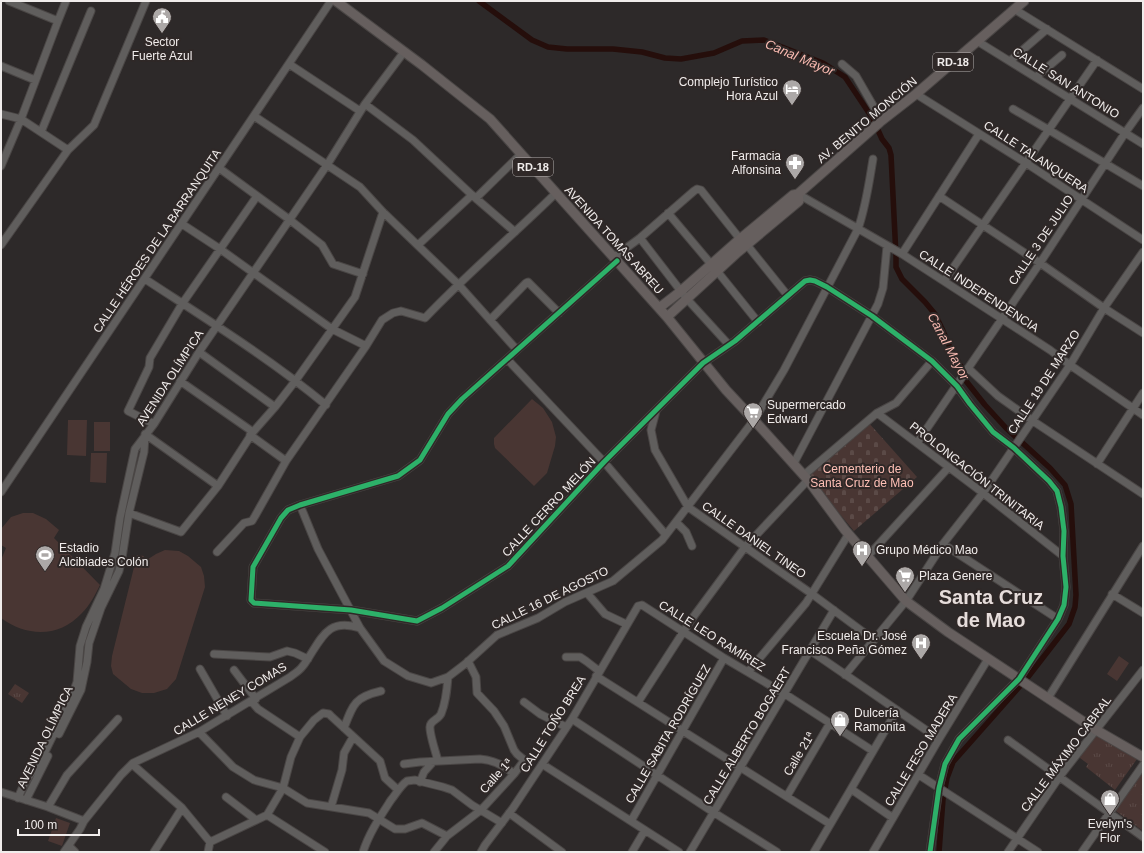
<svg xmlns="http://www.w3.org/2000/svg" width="1144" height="853" viewBox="0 0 1144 853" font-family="Arial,sans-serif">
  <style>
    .grass { fill: url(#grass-tufts) }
    .cemetery { fill: url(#cemetery-stones) }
    .garden { fill: #493633 }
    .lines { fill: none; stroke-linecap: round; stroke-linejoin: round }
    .canal { stroke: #250e0b; stroke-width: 5.5 }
    .minor-casing { stroke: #4a4645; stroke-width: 9 }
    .major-casing { stroke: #4a4645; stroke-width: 11 }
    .minor { stroke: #605e5d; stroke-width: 7 }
    .major { stroke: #665f5e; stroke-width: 9 }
    .cycleway-casing { stroke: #2f2827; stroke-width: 8 }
    .cycleway { stroke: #2db169; stroke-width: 5 }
    .labels { text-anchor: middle; stroke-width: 4; stroke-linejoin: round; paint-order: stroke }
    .shield { fill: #2f2827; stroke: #b6b1b0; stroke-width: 1 }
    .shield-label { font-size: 11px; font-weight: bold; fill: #f0eceb }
    .poi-label { font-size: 12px; fill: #f0eceb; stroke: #2f2827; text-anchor: start }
    .street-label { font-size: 12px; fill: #f0eceb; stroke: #2f2827 }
    .park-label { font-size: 12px; fill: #ffc0b6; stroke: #2f2827 }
    .water-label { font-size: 13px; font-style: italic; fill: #fabbb2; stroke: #2f2827 }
    .town-label { font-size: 20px; font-weight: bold; fill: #e6dddb; stroke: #2f2827 }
  </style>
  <defs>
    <pattern id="grass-tufts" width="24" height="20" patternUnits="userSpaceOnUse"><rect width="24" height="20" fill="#493633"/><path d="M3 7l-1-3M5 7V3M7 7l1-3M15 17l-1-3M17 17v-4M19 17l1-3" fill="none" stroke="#5b4a47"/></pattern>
    <pattern id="cemetery-stones" width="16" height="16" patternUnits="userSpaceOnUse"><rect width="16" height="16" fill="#493633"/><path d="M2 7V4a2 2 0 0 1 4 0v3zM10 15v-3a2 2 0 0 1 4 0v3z" fill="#5b4a47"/></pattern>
  </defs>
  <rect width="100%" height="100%" fill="#2d2929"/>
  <path class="grass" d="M15,684L29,693L22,703L8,694Z
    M1094,733L1137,759L1115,790L1086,767L1088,764L1076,755Z
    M1143,767V831L1113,809Z"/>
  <path class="cemetery" d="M868,422L917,477L854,531L807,475Z"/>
  <path class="garden" d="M532,399L543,408L552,422L556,437L555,446L547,473L534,486L495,448L494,444V438Z
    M68,420H87L86,456L67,455Z
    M94,422H110V451H94Z
    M91,453H107L106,483L90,482Z
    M23,513H33L46,519L59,530L54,538L100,585C95,595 90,605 82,613C59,638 27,637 1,618V560L6,548L1,545V529L11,517Z
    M165,550L179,551L188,556L201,567L204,576L205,587L176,679L167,689L154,693H142L131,689L113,674L111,666L112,656L137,555L144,556L142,563L156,554Z
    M1119,656L1129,663L1117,681L1107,674Z
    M56,818L70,823L62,846L48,841Z"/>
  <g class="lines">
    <path class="canal" d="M479,1L532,40L548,47L567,49H613L642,52L665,58L681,59L714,53L742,41L764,40L823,63L845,77L873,119L882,139L889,148L891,155L896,256V267L902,279L925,302L935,314L943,331L951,350L963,370L966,381L985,405L1006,428L1050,468L1065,485L1071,504L1076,595L1075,607L1069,624L1028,677L953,762L947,778L943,799L939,852"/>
    <g class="minor-casing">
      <path id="minor" d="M9,1L58,21L66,1
        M1014,9L1143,89
        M977,41L1143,144
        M1010,61L1047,29
        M289,64L360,111
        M842,64L856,76L882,121
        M1,66L35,80
        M1036,77L1062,55
        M916,94L1026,163L1143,240
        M365,104L413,140L472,195L515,232
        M1013,109L1049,130L1143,186
        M1,114L21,119L68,150
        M254,116L360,187L383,212L458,284L517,350
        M41,132L91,11
        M1,166L21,119L58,21
        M219,168L290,220L322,245L333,264L363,274
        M798,194L902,254L1050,350L1070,365L1143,415
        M939,196L1040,263L1104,308L1143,333
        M476,198L521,154
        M668,213L711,264
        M182,224L220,249L332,329L366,346
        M640,238L687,299L729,345
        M1,245L68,150L94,125L146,1
        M418,245L472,195
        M747,245L788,296
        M902,254L979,134
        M614,257L640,238L694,191L697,189L701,190L740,239
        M617,261L462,399L448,414L420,460L398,476L300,505L288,510L281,518L253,567L251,600L254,603L351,610L417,621L442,608L508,566L604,462L703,363L735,341L805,281L810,280L815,281L827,287L872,316L932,361L957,386L970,404L993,432L1014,448L1049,481L1057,491L1061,507L1064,531L1063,556L1066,587L1064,605L1058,619L1019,679L959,739L945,764L939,788L930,852
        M717,271L758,322
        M145,279C206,319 269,358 326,405
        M944,281L1097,60
        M490,320L526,283L528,282L559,313
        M199,352L275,407
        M507,359L604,462L666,535
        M968,368L998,396L1033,421L1143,494
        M180,381L253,432
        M656,411L651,430L655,450L688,507L812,594L874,640
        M877,413L983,493L1063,556
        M154,424L128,411L149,367L150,358L182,304L257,196
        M145,434L218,486
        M250,435L286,461
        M917,443L1040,263L1125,133L1143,108
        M794,463L878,304L883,288L887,246
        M1097,464L1143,393
        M804,475L877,413L896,403L932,361
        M1,492L331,1
        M300,505L318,549L360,628L384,661L408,676L431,683L448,677L465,664L497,635L538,618L565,602L613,581L662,540L754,420L784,370L858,229C866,206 869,183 873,159
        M129,513L181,532L218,486L253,432L275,407L296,380L355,297L383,212
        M676,522L686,532L692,546
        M943,544L1058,619
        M217,552L244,523L252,521L255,516L286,461L366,346L382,320L393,313L401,311L425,318C467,274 513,235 556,193
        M867,557L949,467
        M587,593L605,614L626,624
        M1112,594L1143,613
        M811,651L939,739
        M214,654L270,657L287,651L295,653L308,659
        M566,657H580L586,661L599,671
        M200,669L227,716
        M234,670L256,699
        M748,672L806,603L848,535
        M845,675L906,601L943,544L983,493L1070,365L1104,308L1143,252
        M596,676L830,824
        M1048,698L1143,546
        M251,701L258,709L300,737
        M524,702L540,714L566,727
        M638,702L691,620L745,547L808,480
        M572,719L713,812L777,852
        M344,728C353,704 355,697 381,691
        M199,732L233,767L254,780L283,788L307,803L369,813L395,829H405L422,823L447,836
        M59,734L81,690L87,662L89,643L101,608L119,571L122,558L129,513L144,452L145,435
        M1008,740L1143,837
        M438,761C436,753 430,736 430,728C429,721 438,720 441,714C446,702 447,690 448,677
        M132,764L182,808L210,842L208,852
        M404,764L420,762L480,759C494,760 504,765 514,774
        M542,764L679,852
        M919,775L1038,852
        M420,782L424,772L434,761
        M851,789L893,818
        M1,792L48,807L84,821
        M787,796L830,723
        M226,797L256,820
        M18,798L24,784L43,756L72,696L77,682L80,646L86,627L104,589L115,553L120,518L135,449L154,424L199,352L327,165L365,104L404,52
        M26,800L48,756
        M48,807L67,775L118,719
        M331,807L342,770L344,753L353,737
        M509,813L562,852
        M267,815L325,852
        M631,821L724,658
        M210,842L267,815L283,788L291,757L300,737L314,720L323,713L329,714L331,716L380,761L385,778L398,790
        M69,846L75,852
        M64,852L80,829L84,821L121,775L133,763L199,732L290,677C294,674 299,671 302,667C305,664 307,660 309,657C323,635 330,618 360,628
        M154,852L182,808
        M363,852C369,833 380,817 391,800C396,794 400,786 407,781L415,780L443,787L452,790L472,805L502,823
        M434,852L447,836L481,810L514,774L523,762V759L517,754L514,750L504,726L494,711L477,693L476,677L468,661
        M481,852L485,845L513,808L572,719L638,606L642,605L724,658L785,694L873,751
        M632,852L645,830
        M690,852L834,610
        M814,852L851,789L897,710
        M873,852L939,739L988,659
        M1008,852L1060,776L1143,670
        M1082,852L1143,765"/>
    </g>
    <g class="major-casing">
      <path id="major" d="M336,1L422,65L490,119L667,317L726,390L754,420L808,480L845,530L906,601L948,632L1096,730L1143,757
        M659,308L681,291L740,239L793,195L798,194L880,122L916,94L1024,1
        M667,317L738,252L799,201L798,194"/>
    </g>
    <use href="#minor" class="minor"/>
    <use href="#major" class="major"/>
    <g class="cycleway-casing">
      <path id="cycleway" d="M617,261L462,399L448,414L420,460L398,476L300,505L288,510L281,518L253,567L251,600L254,603L351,610L417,621L442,608L508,566L604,462L703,363L735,341L805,281L810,280L815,281L827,287L872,316L932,361L957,386L970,404L993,432L1014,448L1049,481L1057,491L1061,507L1064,531L1063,556L1066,587L1064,605L1058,619L1019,679L959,739L945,764L939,788L930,852"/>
    </g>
    <use href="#cycleway" class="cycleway"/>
  </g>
  <defs>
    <g id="civic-pin" transform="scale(1)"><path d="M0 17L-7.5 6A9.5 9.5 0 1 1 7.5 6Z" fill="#aca8a7" stroke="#2f2827"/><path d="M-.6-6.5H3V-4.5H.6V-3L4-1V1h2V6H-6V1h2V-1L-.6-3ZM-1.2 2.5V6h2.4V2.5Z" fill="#fff"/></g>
    <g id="hotel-pin" transform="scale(1)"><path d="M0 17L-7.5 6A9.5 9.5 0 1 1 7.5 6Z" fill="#aca8a7" stroke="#2f2827"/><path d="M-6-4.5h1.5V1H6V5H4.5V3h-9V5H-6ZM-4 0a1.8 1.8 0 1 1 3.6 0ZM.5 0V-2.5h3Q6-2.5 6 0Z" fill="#fff"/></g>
    <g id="pharmacy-pin" transform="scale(1)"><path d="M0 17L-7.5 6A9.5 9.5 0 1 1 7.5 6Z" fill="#aca8a7" stroke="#2f2827"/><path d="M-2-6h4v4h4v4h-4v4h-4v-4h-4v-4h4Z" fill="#fff"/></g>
    <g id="supermarket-pin" transform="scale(1)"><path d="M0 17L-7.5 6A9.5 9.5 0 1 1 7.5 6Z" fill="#aca8a7" stroke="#2f2827"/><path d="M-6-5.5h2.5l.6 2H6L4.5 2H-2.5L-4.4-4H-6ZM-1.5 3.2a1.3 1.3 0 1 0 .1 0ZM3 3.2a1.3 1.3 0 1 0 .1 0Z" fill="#fff"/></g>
    <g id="hospital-pin" transform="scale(1)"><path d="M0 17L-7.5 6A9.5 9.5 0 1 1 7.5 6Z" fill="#aca8a7" stroke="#2f2827"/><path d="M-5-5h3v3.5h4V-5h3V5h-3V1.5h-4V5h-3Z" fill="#fff"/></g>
    <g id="stadium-pin" transform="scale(1)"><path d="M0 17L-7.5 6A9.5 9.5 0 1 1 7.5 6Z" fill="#aca8a7" stroke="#2f2827"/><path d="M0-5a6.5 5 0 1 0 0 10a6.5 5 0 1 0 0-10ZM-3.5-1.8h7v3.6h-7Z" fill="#fff"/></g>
    <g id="shop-pin" transform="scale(1)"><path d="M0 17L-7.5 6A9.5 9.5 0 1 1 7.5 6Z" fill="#aca8a7" stroke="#2f2827"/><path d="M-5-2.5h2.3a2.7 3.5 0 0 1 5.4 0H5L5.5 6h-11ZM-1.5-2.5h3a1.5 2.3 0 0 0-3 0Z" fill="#fff"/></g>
  </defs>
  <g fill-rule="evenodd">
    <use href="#civic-pin" x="162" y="17"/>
    <use href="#hotel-pin" x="792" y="89"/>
    <use href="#pharmacy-pin" x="795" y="163"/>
    <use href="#supermarket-pin" x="753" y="412"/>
    <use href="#hospital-pin" x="862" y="550"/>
    <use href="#stadium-pin" x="45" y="555"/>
    <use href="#supermarket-pin" x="905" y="576"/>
    <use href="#hospital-pin" x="921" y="643"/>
    <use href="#shop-pin" x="840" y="720"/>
    <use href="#shop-pin" x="1110" y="799"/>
  </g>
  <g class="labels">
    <g class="shield">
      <rect x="933" y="53" width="40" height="18" rx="3"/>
      <rect x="513" y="158" width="40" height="18" rx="3"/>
    </g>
    <g class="shield-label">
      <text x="953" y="66">RD-18</text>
      <text x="533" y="171">RD-18</text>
    </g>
    <g class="poi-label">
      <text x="162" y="46" text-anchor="middle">Sector<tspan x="162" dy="14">Fuerte Azul</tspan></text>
      <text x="778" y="86" text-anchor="end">Complejo Turístico<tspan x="778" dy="14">Hora Azul</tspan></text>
      <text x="781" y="160" text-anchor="end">Farmacia<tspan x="781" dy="14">Alfonsina</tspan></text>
      <text x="767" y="409">Supermercado<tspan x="767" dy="14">Edward</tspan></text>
      <text x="59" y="552">Estadio<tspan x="59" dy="14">Alcibiades Colón</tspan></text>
      <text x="876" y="554">Grupo Médico Mao</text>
      <text x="919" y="580">Plaza Genere</text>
      <text x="907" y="640" text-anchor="end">Escuela Dr. José<tspan x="907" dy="14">Francisco Peña Gómez</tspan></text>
      <text x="854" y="717">Dulcería<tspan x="854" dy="14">Ramonita</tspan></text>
      <text x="1110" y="828" text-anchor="middle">Evelyn's<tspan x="1110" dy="14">Flor</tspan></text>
    </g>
    <g class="street-label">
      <text transform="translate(1066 83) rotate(32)" y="4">CALLE SAN ANTONIO</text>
      <text transform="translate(867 120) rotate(-40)" y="4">AV. BENITO MONCIÓN</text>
      <text transform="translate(1036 157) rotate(33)" y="4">CALLE TALANQUERA</text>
      <text transform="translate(614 240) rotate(48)" y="4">AVENIDA TOMAS ABREU</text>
      <text transform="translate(1041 240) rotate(-56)" y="4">CALLE 3 DE JULIO</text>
      <text transform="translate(157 241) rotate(-56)" y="4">CALLE HÉROES DE LA BARRANQUITA</text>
      <text transform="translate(979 291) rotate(33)" y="4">CALLE INDEPENDENCIA</text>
      <text transform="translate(170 378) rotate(-57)" y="4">AVENIDA OLÍMPICA</text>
      <text transform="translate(1044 382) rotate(-57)" y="4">CALLE 19 DE MARZO</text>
      <text transform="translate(977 476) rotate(38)" y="4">PROLONGACIÓN TRINITARIA</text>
      <text transform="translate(549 507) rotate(-47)" y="4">CALLE CERRO MELÓN</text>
      <text transform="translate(754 540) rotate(35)" y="4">CALLE DANIEL TINEO</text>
      <text transform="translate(550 598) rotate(-26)" y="4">CALLE 16 DE AGOSTO</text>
      <text transform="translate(712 636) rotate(32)" y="4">CALLE LEO RAMÍREZ</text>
      <text transform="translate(230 699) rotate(-31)" y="4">CALLE NENEY COMAS</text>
      <text transform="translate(553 724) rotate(-58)" y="4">CALLE TOÑO BREA</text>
      <text transform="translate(668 734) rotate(-60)" y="4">CALLE SABITA RODRÍGUEZ</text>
      <text transform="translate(747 736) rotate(-59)" y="4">CALLE ALBERTO BOGAERT</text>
      <text transform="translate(45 737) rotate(-64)" y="4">AVENIDA OLÍMPICA</text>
      <text transform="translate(921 750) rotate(-59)" y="4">CALLE FESO MADERA</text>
      <text transform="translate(799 754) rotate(-59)" y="4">Calle 21ª</text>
      <text transform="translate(1066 754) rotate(-53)" y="4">CALLE MÁXIMO CABRAL</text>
      <text transform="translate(496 776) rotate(-48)" y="4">Calle 1ª</text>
    </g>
    <g class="park-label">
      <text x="862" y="473">Cementerio de<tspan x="862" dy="14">Santa Cruz de Mao</tspan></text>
    </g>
    <g class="water-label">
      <text transform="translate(800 57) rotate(23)" y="5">Canal Mayor</text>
      <text transform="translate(949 346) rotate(62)" y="5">Canal Mayor</text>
    </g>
    <g class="town-label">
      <text x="991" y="604">Santa Cruz<tspan x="991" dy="23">de Mao</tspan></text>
    </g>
  </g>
  <rect width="1144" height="853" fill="none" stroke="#f0eceb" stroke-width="4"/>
  <path d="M18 829v6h81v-6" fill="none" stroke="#f0eceb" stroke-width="2"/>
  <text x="24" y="829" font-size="12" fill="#f0eceb" stroke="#2f2827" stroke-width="3" paint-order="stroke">100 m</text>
</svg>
